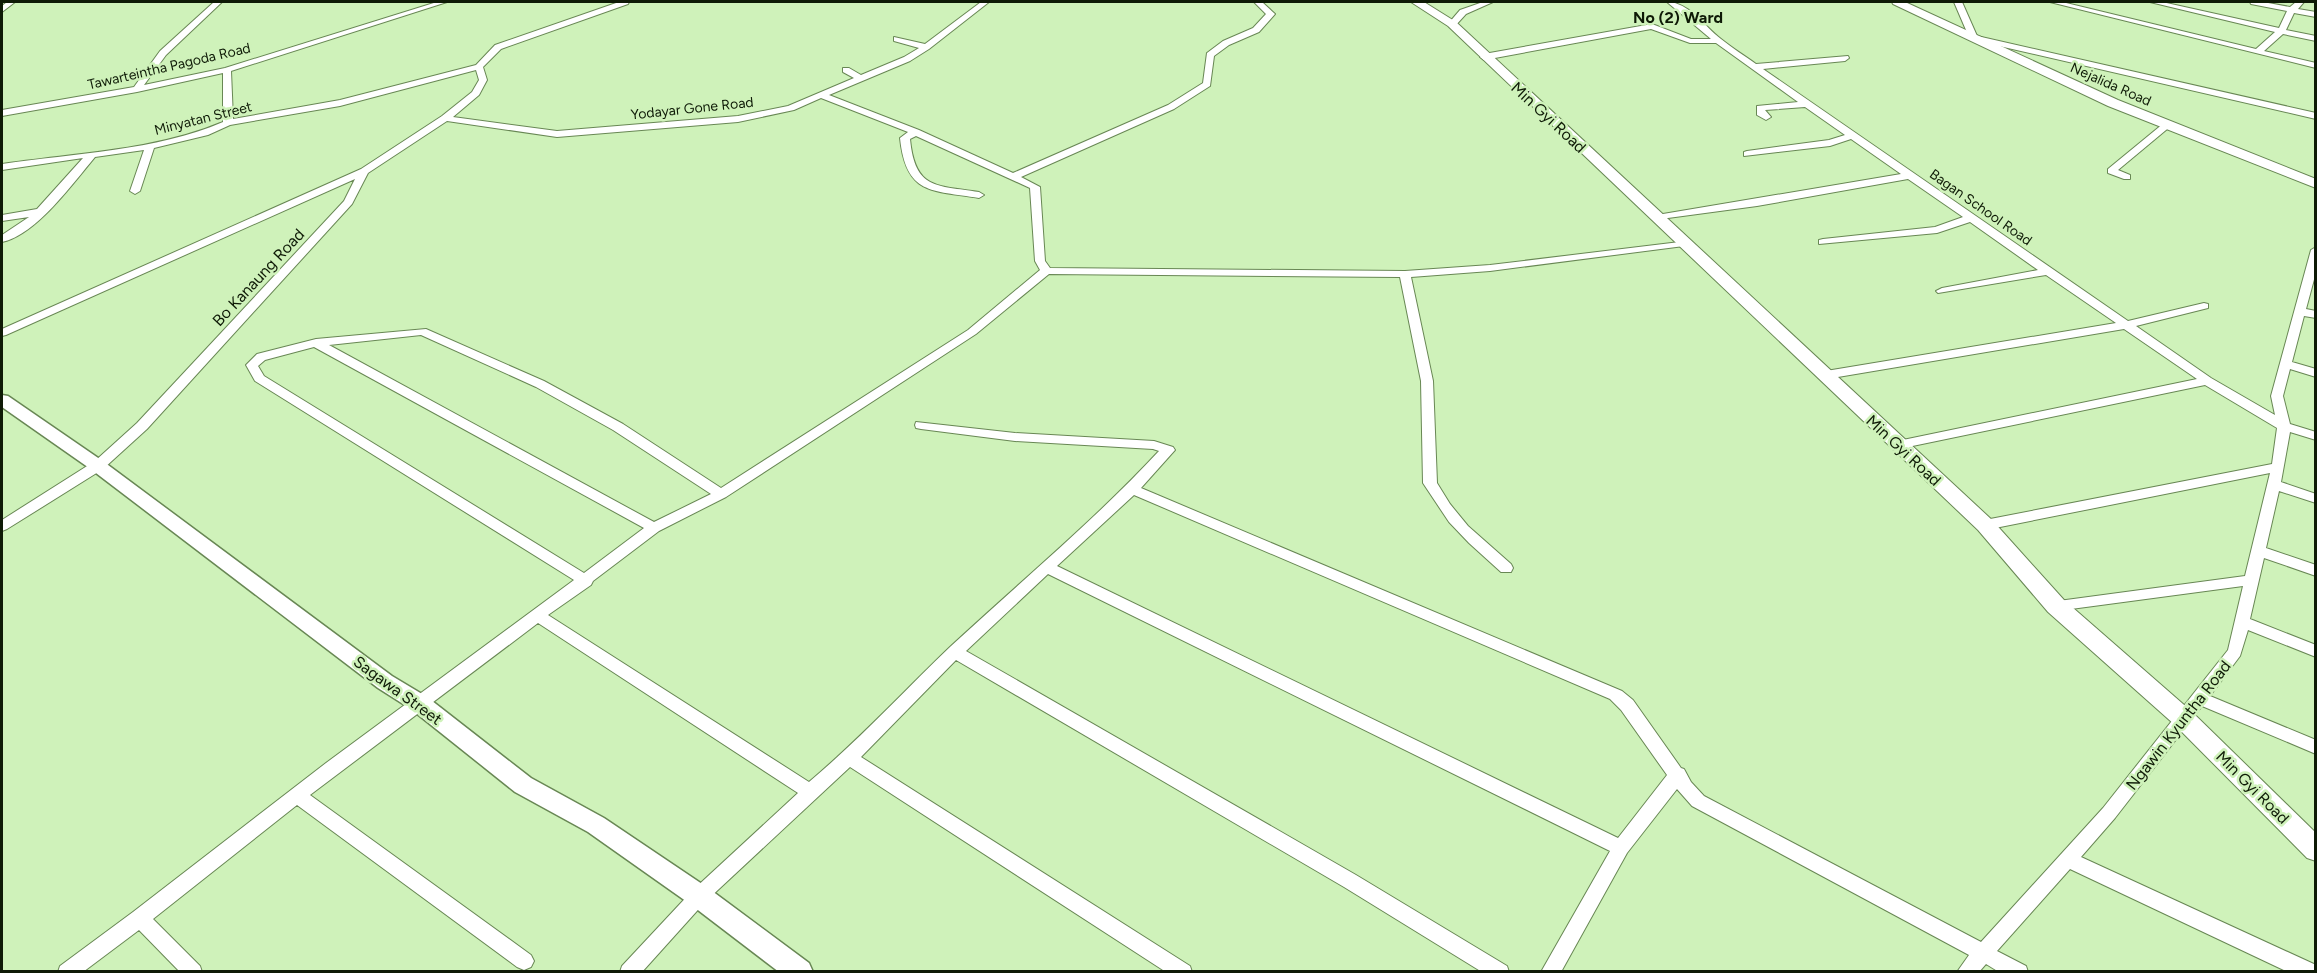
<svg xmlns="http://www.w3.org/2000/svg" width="2317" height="973" viewBox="0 0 2317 973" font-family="Figtree,sans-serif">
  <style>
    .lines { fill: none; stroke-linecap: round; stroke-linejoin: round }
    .minor-casing { stroke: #688754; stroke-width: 2 }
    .tertiary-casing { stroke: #688754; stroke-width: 3 }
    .secondary-casing { stroke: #688754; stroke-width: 2 }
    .minor { fill: #fff; fill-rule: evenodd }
    .tertiary { fill: #fff; fill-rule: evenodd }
    .secondary { fill: #fff; fill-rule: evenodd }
    .labels { text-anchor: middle; stroke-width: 5; stroke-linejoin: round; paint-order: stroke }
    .far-street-label { font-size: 14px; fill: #0e1a06; stroke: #cff2ba }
    .far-quarter-label { font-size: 16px; font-weight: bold; fill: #0e1a06; stroke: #cff2ba }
    .street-label { font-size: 16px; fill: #0e1a06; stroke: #cff2ba }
  </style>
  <rect width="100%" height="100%" fill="#cff2ba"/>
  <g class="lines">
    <g class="minor-casing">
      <path id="minor" d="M7,2H15L2,12V6Z
        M214,2H222L166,55L144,85L225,68L437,2H447L231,71L233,119L340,100L476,65L495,45L619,2H629L628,4L501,49L483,67L487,80L479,95L453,117L557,131L738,116L788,106L854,78L843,72V68H849L861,75L904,57L919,48L894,41V37L925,44L981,2H989L929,49L910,61L829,95L919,130L1013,173L1168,105L1203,83L1207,53L1223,41L1253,28L1266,14L1254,2H1262L1275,14L1259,32L1229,45L1214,56L1210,86L1174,109L1021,177L1040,187L1045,261L1050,268L1405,271L1490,265L1688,241L1689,243L1684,246L1490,271L1411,277L1433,381L1437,483L1450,504L1468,526L1511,564L1513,568L1511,572H1501L1469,543L1449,522L1423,483L1421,381L1400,277L1049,274L976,334L726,497L659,531L593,581L591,585L548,615L809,782C859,740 903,692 950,647C1020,582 1094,521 1159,451L1153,449L1015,441L921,429L916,428L915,425L916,422L1015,433L1154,441L1173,447L1175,450L1141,488L1622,691L1633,700L1681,768L1684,769L1691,782L1704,796L1981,942L2103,808L2228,650L2243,586L2056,611L2051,610L2049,606L2051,602L2245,576L2270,473L1985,530L1978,525L1985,520L2272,464L2277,428L2205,385L1898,449L1893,448L1891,445L1893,442L1898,441L2197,379L2124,329L1826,379L1822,378L1820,375L1826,371L2116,323L2046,275L1938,293L1936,291L1942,288L2038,270L1970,222L1937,233L1819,244V240L1823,239L1935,227L1963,217L1908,179L1757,206L1653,220V216L1657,215L1901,174L1851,139L1830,146L1744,156V152L1747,151L1829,140L1845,135L1805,107L1765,110L1771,117L1766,120L1757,115V106L1798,102L1716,43H1690L1651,29L1484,60L1480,57L1484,54L1652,24L1691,39H1711L1667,2C1689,2 1705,27 1721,39C1732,48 1745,56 1756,64L1848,56L1849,58L1845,61L1763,69L2128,321L2204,303L2208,304V308L2136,326L2211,378L2275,415L2271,396L2311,250L2316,247V272L2306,309L2316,311V318L2304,316L2292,362L2316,369V377L2290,369L2283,396L2290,424L2316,432V440L2290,432L2281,482L2316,494V503L2279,491L2266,548L2316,565V576L2264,558L2250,619L2316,645V657L2248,630L2240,656L2210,696L2316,740V754L2202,706L2115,818L2081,857L2316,965V972H2288L2070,869L1997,951L2026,966L2028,972H1999L1986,964L1979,972H1957L1969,955L1692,806L1677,789L1627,853L1561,972H1541L1610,851L1048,574L966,651L1356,875L1507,966L1509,972H1482L1344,887L956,660L861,757L1190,966L1192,972H1166L850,767L705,902L642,972H620L622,966L693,890L798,793L538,623L310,795L531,955L534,961L531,967L524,970L517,967L297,805L153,919L200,966L202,972H180L139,930L83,972H58L60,966L133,912L326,763L574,580L255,381L246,365L257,354L316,339L426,329L544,381L623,424L721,488L968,330L1040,270L1035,261L1030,188L916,136L910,139C915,190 936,185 979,192L984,195L979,198C931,190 906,195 900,138L908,132L821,98L794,110L738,122L557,137L447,121L368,173L352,204L147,429L103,469L7,529L2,531V520L95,461L137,423L344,201L355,179L6,335L2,336V329L361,169L442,116L472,92L479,80L476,70L340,106L230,125L208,135L154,148L140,191L135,194L130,191L144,150L95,157C73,183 36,235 2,242V235L29,217L2,221V215L37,209L83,158L2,170V164C75,153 155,151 223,122V73L137,92L2,116V110L134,87L160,51ZM421,335L536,387L613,430L711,494L654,522L329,345ZM314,347L644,528L584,573L264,376L258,366L265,360ZM1134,495L1610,699L1621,710L1667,775L1618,838L1057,566Z
        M1483,2H1493L1466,14L1455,26L1448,24L1460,10Z
        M1954,2H1962L1977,36L2316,113V119L1973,40L1969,37Z
        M2050,2H2062L2256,49L2275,32L2150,2H2162L2279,28L2287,11L2251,4L2250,2H2263L2290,7L2296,2H2304L2298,9L2316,12V17L2294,13L2286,30L2316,36V41L2283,34L2264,51L2316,63V68Z
        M2164,123L2172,125L2118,170L2130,175V179H2124L2108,173V169Z"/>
    </g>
    <g class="tertiary-casing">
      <path id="tertiary" d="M2,395L8,396L104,462L392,676L427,697L531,778L604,818L708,888L809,963L813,972H779L690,904L588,832L515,792L411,709L378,688L92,470L2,407Z"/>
    </g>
    <g class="secondary-casing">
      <path id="secondary" d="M1411,2H1424L1456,22L1992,520L2064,600L2191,711L2316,833V861L2307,858L2175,725L2048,612L1978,530L1448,26Z
        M1892,2H1905L2118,100L2316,179V188L2108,106L1893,4Z"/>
    </g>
    <use href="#minor" class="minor"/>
    <use href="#tertiary" class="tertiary"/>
    <use href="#secondary" class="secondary"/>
  </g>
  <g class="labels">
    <g class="far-street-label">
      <text transform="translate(169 66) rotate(-13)" y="5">Tawarteintha Pagoda Road</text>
      <text transform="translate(2111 84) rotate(24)" y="5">Nejalida Road</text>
      <text transform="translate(692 108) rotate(-6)" y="5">Yodayar Gone Road</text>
      <text transform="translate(203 118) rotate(-14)" y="5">Minyatan Street</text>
      <text transform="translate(1981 207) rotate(35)" y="5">Bagan School Road</text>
    </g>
    <g class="far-quarter-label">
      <text x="1678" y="23">No (2) Ward</text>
    </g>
    <g class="street-label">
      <text transform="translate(1549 117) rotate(43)" y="6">Min Gyi Road</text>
      <text transform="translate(258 277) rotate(-47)" y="6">Bo Kanaung Road</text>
      <text transform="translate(1904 450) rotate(43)" y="6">Min Gyi Road</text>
      <text transform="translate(398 690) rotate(36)" y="6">Sagawa Street</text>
      <text transform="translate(2178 725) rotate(-52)" y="6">Ngawin Kyuntha Road</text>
      <text transform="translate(2253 787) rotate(45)" y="6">Min Gyi Road</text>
    </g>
  </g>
  <rect width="2317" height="973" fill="none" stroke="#0e1a06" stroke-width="6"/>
</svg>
